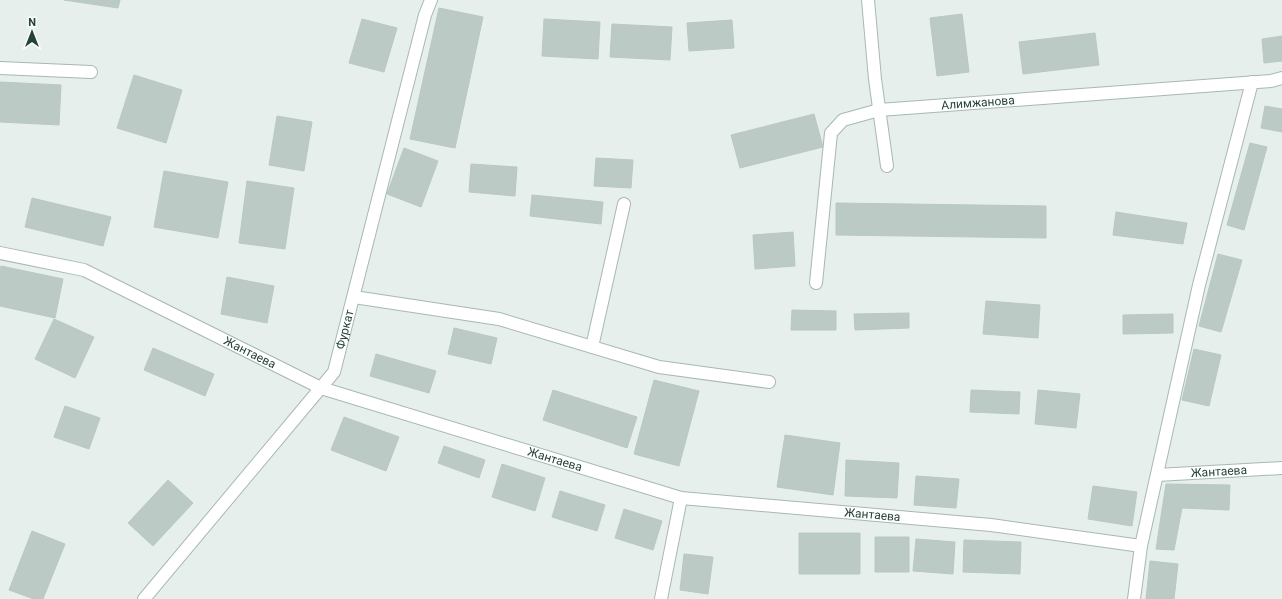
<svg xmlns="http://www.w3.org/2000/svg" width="1282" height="599" viewBox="0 0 1282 599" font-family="Roboto,sans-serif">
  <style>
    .building { fill: #bbcac4; stroke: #b8c9c2 }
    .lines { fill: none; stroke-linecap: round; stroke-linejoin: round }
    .street-casing { stroke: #a8b8b2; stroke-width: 14 }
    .street { stroke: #fff; stroke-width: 12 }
    .labels { text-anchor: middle; stroke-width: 3.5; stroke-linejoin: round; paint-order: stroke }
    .street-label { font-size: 12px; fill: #24423a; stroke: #f7fbf9 }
  </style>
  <rect width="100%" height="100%" fill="#e6efeb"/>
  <path class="building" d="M64,0H120L118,8Z
    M439,8L483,17L455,148L410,139Z
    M962,14L969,72L937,76L930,18Z
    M362,19L397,28L384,72L349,63Z
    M544,19L600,22L598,59L542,56Z
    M732,20L734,48L689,51L687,23Z
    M612,24L672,27L670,60L610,57Z
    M1095,33L1099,65L1023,74L1019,42Z
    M1282,36V61L1264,63L1262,39Z
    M134,75L182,90L166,143L117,128Z
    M0,82L61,85L59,125L0,122Z
    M1265,106L1282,109V132L1261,128Z
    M814,114L823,147L740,168L731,135Z
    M277,116L312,122L304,171L269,165Z
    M1250,143L1267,147L1244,230L1227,225Z
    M404,148L438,161L421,207L387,194Z
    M596,158L633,160L631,188L594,186Z
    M471,164L517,167L515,196L469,192Z
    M164,171L228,182L218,238L154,227Z
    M247,181L294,188L285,249L239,243Z
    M532,195L603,202L601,224L530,216Z
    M32,198L111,217L103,246L25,227Z
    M836,203L1046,206V238L836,235Z
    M1116,212L1187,223L1183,244L1113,235Z
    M793,232L795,266L755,269L753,235Z
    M1218,254L1242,260L1221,332L1199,326Z
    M1,266L63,279L55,318L0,306V271Z
    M227,277L274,286L267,323L221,314Z
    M986,301L1040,305L1038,338L983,334Z
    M792,310L836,311V330H791Z
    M909,313V328L855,330L854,314Z
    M1173,314V333L1123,334V315Z
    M54,319L94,337L75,378L35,359Z
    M454,328L497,338L491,364L448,354Z
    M153,348L214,374L205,396L144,370Z
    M1194,349L1221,355L1209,406L1182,400Z
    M376,354L436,371L429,393L370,376Z
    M654,380L699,391L679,466L634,454Z
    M553,390L637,417L627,448L543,420Z
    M971,390L1020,392L1019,414L970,412Z
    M1038,390L1080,394L1076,428L1035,424Z
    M65,406L100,418L89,449L54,437Z
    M344,417L399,437L386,471L331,450Z
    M785,435L840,443L833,495L777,487Z
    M444,446L485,460L479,478L438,463Z
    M846,460L899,463L897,498L845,496Z
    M502,464L545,478L535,511L492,497Z
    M916,476L959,479L956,508L914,505Z
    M168,480L193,503L153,546L128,523Z
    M1166,484L1230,485L1229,510L1182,508L1174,550L1156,549Z
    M1093,486L1137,492L1132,526L1088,519Z
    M560,491L605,505L597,531L552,517Z
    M624,509L662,521L653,550L615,538Z
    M32,531L65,544L43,599H34L9,590Z
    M799,533H860V574H799Z
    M875,537H909V572H875Z
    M916,539L955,542L953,574L913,571Z
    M964,540L1021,542L1020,574L963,572Z
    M684,554L713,557L708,594L680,590Z
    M1150,561L1178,564L1174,599H1146Z"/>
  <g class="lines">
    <g class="street-casing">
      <g id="street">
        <path d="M868,0L875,79L887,166"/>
        <path d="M0,68L91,72"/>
        <path id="s1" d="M0,253L84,270L321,388L681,498L991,525L1141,546"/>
        <path id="s2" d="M816,283L831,133L843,120L879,110L1271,81L1282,78"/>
        <path d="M354,297L499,319L659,367L769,382"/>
        <path d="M592,347L624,204"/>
        <path id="s3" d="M1157,475L1282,468"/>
        <path id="s4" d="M144,599L334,372L425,15L431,0"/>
        <path d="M661,599L681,498"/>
        <path d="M1134,599L1141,546L1199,285L1252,82"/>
      </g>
    </g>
    <use href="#street" class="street"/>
  </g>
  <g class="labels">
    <g class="street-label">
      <text dy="4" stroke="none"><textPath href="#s2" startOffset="305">Алимжанова</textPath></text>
      <text dy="4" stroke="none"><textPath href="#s4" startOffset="340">Фуркат</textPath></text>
      <text dy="4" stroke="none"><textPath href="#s1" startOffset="271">Жантаева</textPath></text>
      <text dy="4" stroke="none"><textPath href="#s1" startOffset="595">Жантаева</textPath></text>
      <text dy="4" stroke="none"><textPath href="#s3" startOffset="62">Жантаева</textPath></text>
      <text dy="4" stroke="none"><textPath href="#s1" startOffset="919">Жантаева</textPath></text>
    </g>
  </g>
  <g transform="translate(32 32)" stroke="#f7fbf9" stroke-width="3" paint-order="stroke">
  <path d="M0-3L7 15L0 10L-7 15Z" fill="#24423a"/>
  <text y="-6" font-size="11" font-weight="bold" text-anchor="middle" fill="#24423a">N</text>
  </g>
</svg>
